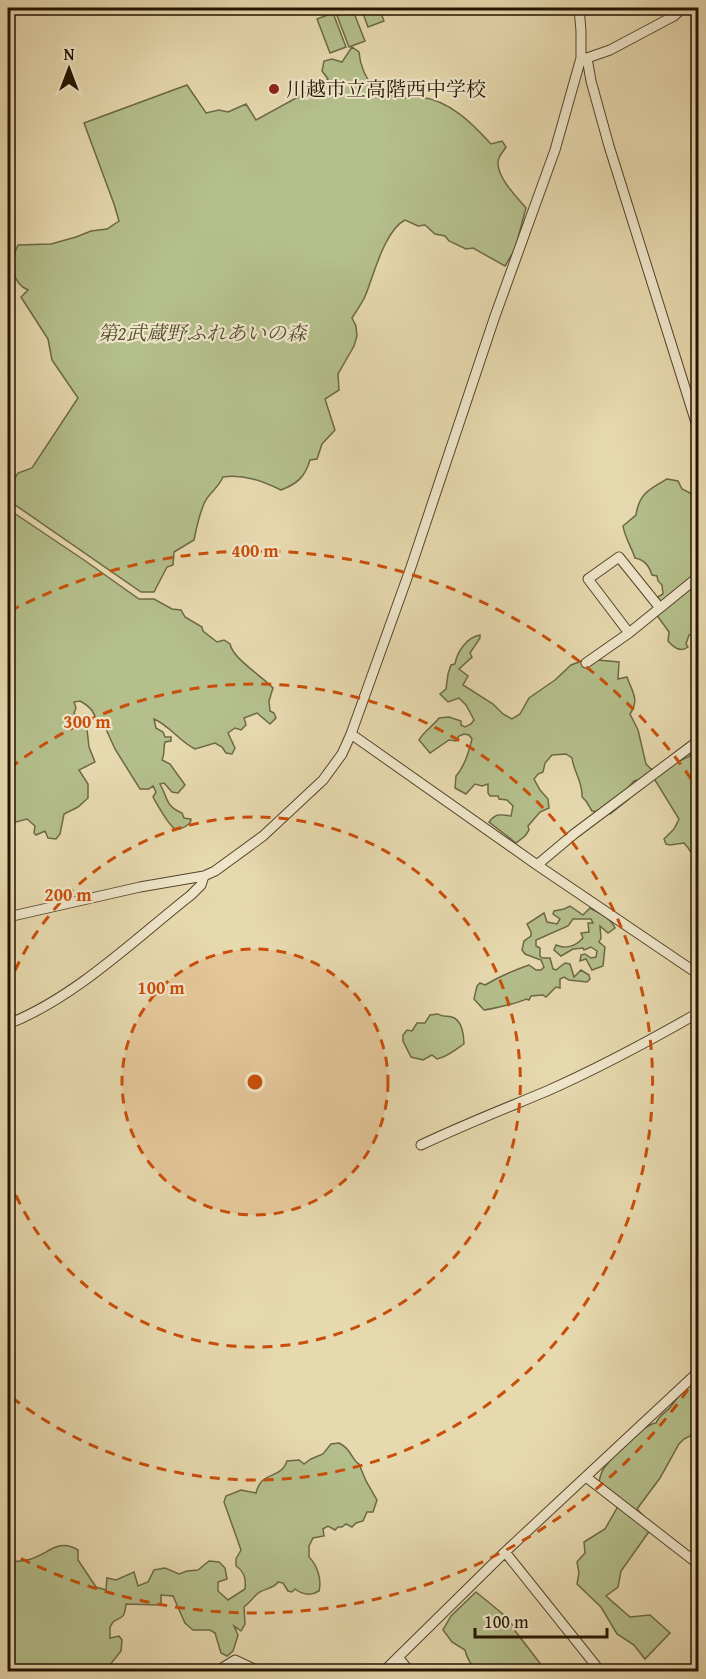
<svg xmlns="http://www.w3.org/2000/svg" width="706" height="1679" viewBox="0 0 706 1679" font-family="'Gentium Book Plus','Noto Serif JP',serif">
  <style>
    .green { fill: #b4bf8b; stroke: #6c6846; stroke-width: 1.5 }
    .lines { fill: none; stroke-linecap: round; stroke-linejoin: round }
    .minor-casing { stroke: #54442c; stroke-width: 11 }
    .minor { stroke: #efe6ca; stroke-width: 9 }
    .ring { fill: none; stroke: #ca4e0a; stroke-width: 3; stroke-dasharray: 10 8 }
    .poi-dot { fill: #8f2418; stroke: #efe6ca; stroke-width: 2 }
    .labels { text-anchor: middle; stroke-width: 4.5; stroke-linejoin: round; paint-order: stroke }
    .poi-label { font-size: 20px; fill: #231200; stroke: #efe6ca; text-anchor: start }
    .park-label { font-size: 20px; font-style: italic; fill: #564f31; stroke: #efe6ca }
    .centre { fill: #ca4e0a; stroke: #efe6ca; stroke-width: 3 }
    .ring-label { font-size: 18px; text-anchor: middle; font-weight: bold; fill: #ca4e0a; stroke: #efe6ca; stroke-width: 4.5; stroke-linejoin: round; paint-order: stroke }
  </style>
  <rect width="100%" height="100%" fill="#e7d9ae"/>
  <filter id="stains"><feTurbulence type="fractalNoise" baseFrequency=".00333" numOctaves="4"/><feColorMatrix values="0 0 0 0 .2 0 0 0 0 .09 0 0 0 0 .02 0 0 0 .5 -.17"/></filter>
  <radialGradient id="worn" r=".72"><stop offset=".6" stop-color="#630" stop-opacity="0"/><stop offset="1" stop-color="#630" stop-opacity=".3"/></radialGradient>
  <path class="green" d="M352,8L365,41L349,47L336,13Z
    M361,8H379L384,21L368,27Z
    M333,13L346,47L330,53L317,19Z
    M352,47L359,52C360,67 366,79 376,91C385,91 390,96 398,98C406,99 413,95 421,97C450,101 472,123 491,144L502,141L506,147C503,152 497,157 498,164C499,180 517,197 526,208L515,249L505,266L473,248L466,249L449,241L445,236L435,234L425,225L418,226L405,220C385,230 374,274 366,294C363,302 357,310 352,318L356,326L357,336L354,346L338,374L339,390L325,399L335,430L322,444L317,459L310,460C305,477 297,484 281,490C262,481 244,474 223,477C219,486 213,490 208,497C202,504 196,530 194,540L174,552L173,565L167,567L154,592H141L8,500V489L18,473L32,468L78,398L52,360L48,339L21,297L28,290C11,283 10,261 18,245L51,244L76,237L91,231L107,229L119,221L114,204L84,123L187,85L206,113L219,110L228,112L246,104L256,120L322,84L328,79L322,71L324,61L332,59L342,62Z
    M667,479L678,481L682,489L698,497V639L692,634L689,635L686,644L688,647C680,653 673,647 668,641L669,632L656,614V598L663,594L662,585L658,581L657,576L652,575C649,566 645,560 635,558C631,546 625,538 623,526L636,515C639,494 649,489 667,479Z
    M8,509L84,560L139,599H154L172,609L181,610L185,617L202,627L203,631L217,642L224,640L230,644C233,659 262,676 273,688L269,701L270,711L274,713L276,718L270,724L257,713L244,718L246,725L241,730L235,728L228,733L235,748L232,754L226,753L222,747L215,743L195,749C179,741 170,726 154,719L156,728L163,732L165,737H171V741L165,742C163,748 165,754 162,760L170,764L185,785L178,793L172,792L164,783L160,784C168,798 165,806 182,813L184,818L191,819L190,823C186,826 182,830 176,829C170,828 157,804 153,797L156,792L153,786L149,789H140L115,749L105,727H97C96,713 91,707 80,701L74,702L76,708L74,713L87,729L89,747L95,762L79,770L88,784V798L78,807L64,814L60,834L56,839L48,838L45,831L36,835L34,833L35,826L27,819L16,822L8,817Z
    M480,635V638L470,653L472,657L459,669L468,676L463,685L493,704L503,714L512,719L520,714L529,698L555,680L571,665L587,659L619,662L618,679L627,677C632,692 640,699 630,714L638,730L646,764L651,769H662L690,756V746L698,743V863C692,856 691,850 684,843L670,845L666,844L664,839L674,829L679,819L655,780L646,774L641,779L634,781L626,790L629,799L610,814L592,811L586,801L582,797C583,782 574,773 572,758L566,754L552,755L545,763L543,772L538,774L534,779L540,790L548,799L549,808L540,812L528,826L529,830L525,836L516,843L489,822C497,812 500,815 511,816L513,806L507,800L499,799L498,796H490L488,793V784L482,786L475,784L466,794L455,788L456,776C465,766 469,752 472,739L469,735L464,734L459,736L456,741L449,740L430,753L419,740C424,731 432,727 439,718L449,717L461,721V725L465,727L471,724L474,720L466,705L459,698L448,702L440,694L446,689L448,674L451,665L455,664C457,652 467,637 480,635Z
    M570,906L583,915L590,908C599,913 611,918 615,928L608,933L600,926L601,938L599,942L605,947L603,966L592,970L586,959L580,961L581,955L585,954L591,958L596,957L597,951L591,947L584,950L583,948L573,949L561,956L554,950L556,945C565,949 575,947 583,938L581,933L589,932L588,923H593L591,919H573L568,926L536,940V946L540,948V956L542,958H550L553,969L556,970L565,963L570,964L574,977L581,970L589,975L590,979L587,982L569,980L564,977L560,979V988L556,987L546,997L543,995L531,996L529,1000L526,999C522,1002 492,1009 484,1010L474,999L477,986L480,983L485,985C500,976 512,971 529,965L536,970H541L544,967L541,960L525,954L522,950L524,941L531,936V932L527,924L544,913L547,922L557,924L560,919L553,914L554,911L564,909Z
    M438,1014C444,1018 446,1015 452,1017C462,1020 464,1035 464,1044C455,1050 447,1057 437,1059L432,1055L423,1060L411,1057L403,1041V1035L407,1030L412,1031L417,1023H425L430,1015Z
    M698,1378V1432L684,1439L679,1444L660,1478L637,1509L653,1526L621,1571L618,1587L606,1596L630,1617L650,1615L670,1633L645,1659L634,1645L617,1634L601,1607L577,1584L579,1573L577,1562L585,1553L584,1542L605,1529L621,1501L599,1482C600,1477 601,1472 604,1468C613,1456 642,1425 656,1423C661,1412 667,1413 672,1405C678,1396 688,1384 698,1378Z
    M339,1443C353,1450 351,1460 359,1464L366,1481L377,1500L373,1512H367L363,1521L356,1523L352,1527L346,1524L342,1527H338L335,1530L328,1526L323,1529L324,1536L313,1538L309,1546V1557C317,1565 322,1579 319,1591C311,1596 303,1595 295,1589L292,1592L288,1591L283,1583L278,1582C273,1590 262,1588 256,1595C252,1599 249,1603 244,1607L245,1624L241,1631L234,1626L238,1635L233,1651L227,1656L221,1653L215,1633L210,1630H193L185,1623L173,1596L161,1595V1605L126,1604C124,1620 123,1615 113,1622L110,1627V1638L119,1636L122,1640L121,1651L105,1671H8V1564C15,1560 19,1562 27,1560C47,1556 57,1537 78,1550V1560L96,1587L106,1590L107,1578L116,1580L134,1572L138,1586L148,1582L154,1570L165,1568L179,1574L187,1571L198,1570L209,1561L219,1562L225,1568L227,1579L218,1582V1591L228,1600L245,1589C246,1580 245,1572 236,1566V1559L241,1550L224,1502L226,1496L241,1490L256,1493C262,1469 280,1481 287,1461L299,1460L304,1464L311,1459L323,1454L331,1444Z
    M476,1592L509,1619L516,1632L546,1671H477C471,1665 467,1659 465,1650L452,1642L443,1630L451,1616Z"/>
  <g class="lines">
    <g class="minor-casing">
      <path id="minor" d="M581,58H587L591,81L609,146L698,429
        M587,58L610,50L674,16L683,8
        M629,633L588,579L619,557L660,608
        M586,663L629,633L698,577
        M351,734L537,865L698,974
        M537,865L574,834L698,741
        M8,917L140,887L204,876L215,871L263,836L323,780L342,754L351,734L411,567L495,316L555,150L581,58V31L579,8
        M8,1024C75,998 135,939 191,895L201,885L204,876
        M421,1145C463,1125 504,1109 547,1091C599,1068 649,1041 698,1013
        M586,1477L698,1564
        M505,1552L601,1672
        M398,1657L410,1672
        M216,1672L235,1660L252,1668L253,1672
        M383,1672L505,1552L698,1372
        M697,1672L698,1670"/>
    </g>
    <use href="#minor" class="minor"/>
  </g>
  <circle cx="255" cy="1082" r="133" fill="#ca4e0a" fill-opacity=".12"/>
  <g class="ring">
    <circle cx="255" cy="1082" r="133"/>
    <path d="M8 987A265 265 0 1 1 8 1177"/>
    <path d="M10 768A398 398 0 1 1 10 1396"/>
    <path d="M698 1375A531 531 0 0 1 10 1553M10 611A531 531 0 0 1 698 789"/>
  </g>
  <circle class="poi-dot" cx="274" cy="89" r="6"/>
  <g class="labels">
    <g class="poi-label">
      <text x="286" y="96">川越市立高階西中学校</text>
    </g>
    <g class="park-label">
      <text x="202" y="340">第2武蔵野ふれあいの森</text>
    </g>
  </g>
  <circle cx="255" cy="1082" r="9" class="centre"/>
  <g class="ring-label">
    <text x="255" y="557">400 m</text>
    <text x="87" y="728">300 m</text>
    <text x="68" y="901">200 m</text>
    <text x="161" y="994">100 m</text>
  </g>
  <rect width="706" height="1679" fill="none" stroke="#e7d9ae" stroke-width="30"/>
  <rect x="9" y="9" width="688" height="1661" fill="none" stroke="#231200" stroke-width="3"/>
  <rect x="15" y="15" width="676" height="1649" fill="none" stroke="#231200" stroke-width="1.5"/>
  <g transform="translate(69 69)" stroke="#efe6ca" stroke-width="4.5" paint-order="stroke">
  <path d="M0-4.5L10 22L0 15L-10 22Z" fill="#231200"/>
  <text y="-9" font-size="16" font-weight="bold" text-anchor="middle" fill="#231200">N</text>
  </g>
  <path d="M475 1628v9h132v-9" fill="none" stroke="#231200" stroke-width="3"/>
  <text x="484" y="1628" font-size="18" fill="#231200" stroke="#efe6ca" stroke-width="4.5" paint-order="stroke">100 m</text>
  <rect width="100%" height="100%" filter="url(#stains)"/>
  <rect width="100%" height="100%" fill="url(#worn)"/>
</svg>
